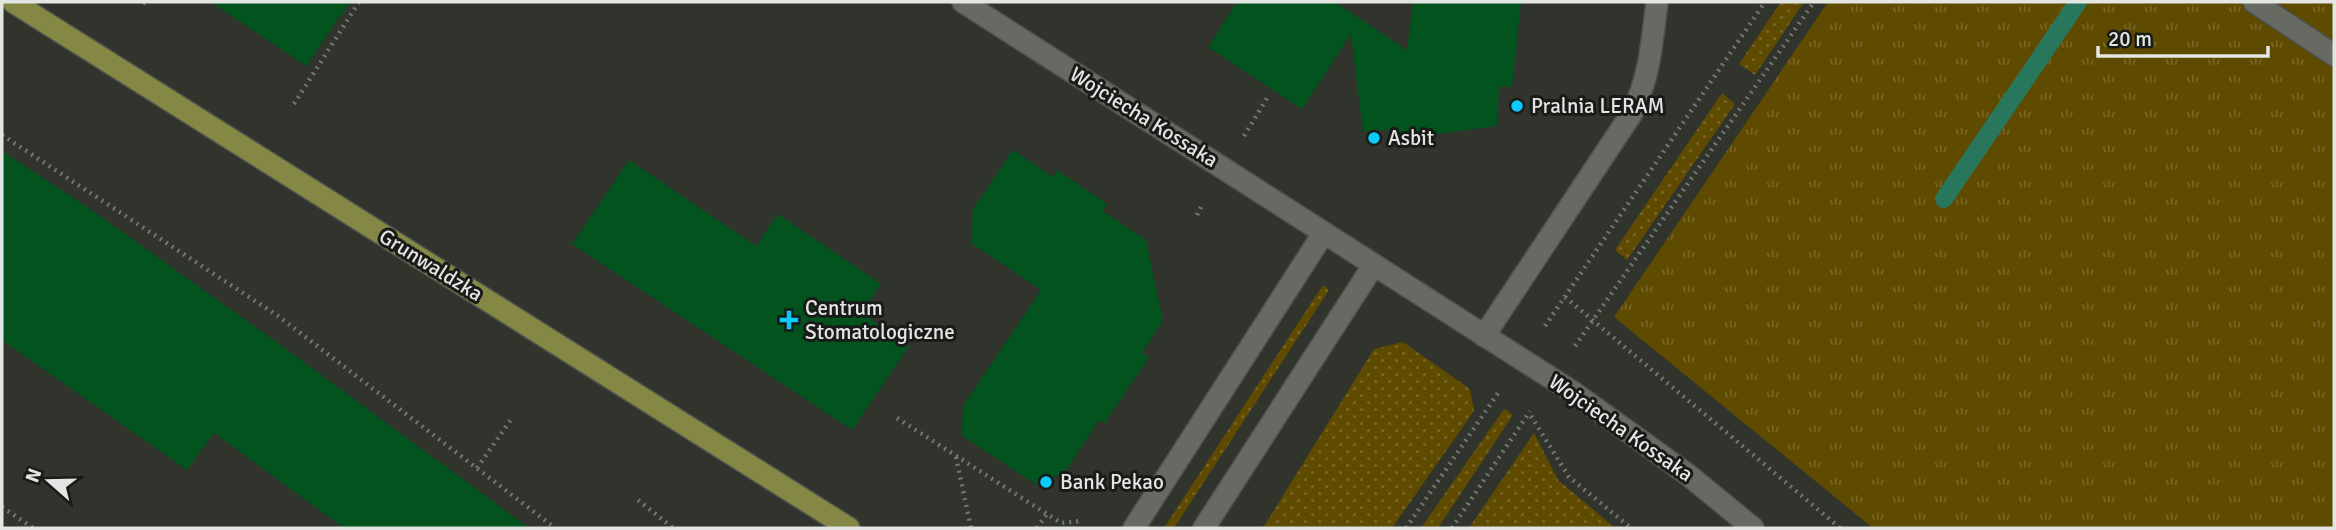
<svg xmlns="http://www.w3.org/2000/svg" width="2336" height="530" viewBox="0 0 2336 530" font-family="Signika,sans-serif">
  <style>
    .grass { fill: url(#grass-dots) }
    .park { fill: url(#park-tufts) }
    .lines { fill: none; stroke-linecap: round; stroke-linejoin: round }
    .stream { stroke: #28765b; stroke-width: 18 }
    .building { fill: #02531e }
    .pedestrian-casing { stroke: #4d504b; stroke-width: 24 }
    .minor-casing { stroke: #4d504b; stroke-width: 24 }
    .primary-casing { stroke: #4d504b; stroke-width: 24 }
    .path { stroke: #747771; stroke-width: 4.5; stroke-dasharray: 2 5; stroke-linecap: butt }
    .pedestrian { stroke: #666a62; stroke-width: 21 }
    .minor { stroke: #666a62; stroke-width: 21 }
    .primary { stroke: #858844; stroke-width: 21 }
    .poi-dot { fill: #0acafa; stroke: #191b18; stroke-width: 2.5 }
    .labels { text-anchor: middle; stroke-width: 6; stroke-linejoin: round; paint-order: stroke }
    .poi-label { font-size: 21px; fill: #e3e6e2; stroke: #191b18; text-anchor: start }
    .street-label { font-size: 21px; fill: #e3e6e2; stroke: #191b18 }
  </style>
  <defs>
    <pattern id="grass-dots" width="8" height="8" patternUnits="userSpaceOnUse" patternTransform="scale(1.75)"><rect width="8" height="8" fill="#5f4b00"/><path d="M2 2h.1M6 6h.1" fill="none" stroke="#766525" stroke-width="1.8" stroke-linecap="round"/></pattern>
    <pattern id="park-tufts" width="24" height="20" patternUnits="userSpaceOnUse" patternTransform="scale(1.75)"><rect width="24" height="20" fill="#5f4b00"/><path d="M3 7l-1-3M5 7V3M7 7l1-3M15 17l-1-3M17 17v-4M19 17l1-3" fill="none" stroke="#766525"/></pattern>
  </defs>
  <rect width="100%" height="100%" fill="#30342d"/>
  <path class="grass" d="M1781,2H1804L1755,75L1739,64Z
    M1722,93L1735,104L1627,260L1615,250Z
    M1323,285L1329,290L1174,528H1164Z
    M1403,342L1470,389L1474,411L1392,528H1263L1374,349Z
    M1504,409L1513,415L1438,528H1421Z
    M1534,433L1558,480L1615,528H1469Z"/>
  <path class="park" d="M1828,2H2334V528H1873L1614,317Z"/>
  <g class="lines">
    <path class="stream" d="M1944,199L2078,2"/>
  </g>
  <path class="building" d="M211,2H350L306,66Z
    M1237,2H1335L1407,50L1413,2H1521L1512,87H1499L1497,126L1391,140L1390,130L1363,132L1351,34L1302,109L1208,47Z
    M1013,150L1053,177L1057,170L1107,204L1103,211L1146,240L1163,321L1142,353L1149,357L1104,424L1099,420L1065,472L1037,485L961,435L963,406L1041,290L971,243L973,209Z
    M2,151L90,209L282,346L529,528H344L214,433L187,470L2,340Z
    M629,160L756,246L778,214L881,284L861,313L909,346L852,430L572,244Z"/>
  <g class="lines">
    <g class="pedestrian-casing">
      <path id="pedestrian" d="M2254,2L2334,55"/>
    </g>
    <g class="minor-casing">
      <path id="minor" d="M963,2L1573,392L1687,474L1753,528
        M1484,336L1632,113C1650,77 1652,41 1657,2
        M1134,528L1323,234
        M1204,528L1373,266"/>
    </g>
    <g class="primary-casing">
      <path id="primary" d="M13,2L849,528"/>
    </g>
    <path class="path" d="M143,4L145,2
      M294,104L359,2
      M2,135L278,316L555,528
      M1244,136L1269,95
      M1197,215L1203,203
      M1565,297L1840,528
      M1545,326L1765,2
      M1575,346L1814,2
      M1531,416L1569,477L1631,528
      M897,418L1061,523L1080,521
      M956,457L971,528
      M477,468L512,418
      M638,500L673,528
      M2,507L33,528
      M1037,528L1047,514
      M1406,528L1498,393
      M1452,528L1530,411"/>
    <use href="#pedestrian" class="pedestrian"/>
    <use href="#minor" class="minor"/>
    <use href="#primary" class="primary"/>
  </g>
  <g class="poi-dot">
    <circle cx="1517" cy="106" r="7"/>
    <circle cx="1374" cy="138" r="7"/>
    <path d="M785.5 309.5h7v7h7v7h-7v7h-7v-7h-7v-7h7z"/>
    <circle cx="1046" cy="482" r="7"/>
  </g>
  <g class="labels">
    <g class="poi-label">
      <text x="1531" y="113">Pralnia LERAM</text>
      <text x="1388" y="145">Asbit</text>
      <text x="805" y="315">Centrum<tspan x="805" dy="24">Stomatologiczne</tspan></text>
      <text x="1060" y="489">Bank Pekao</text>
    </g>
    <g class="street-label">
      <text transform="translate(1144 117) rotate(32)" y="7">Wojciecha Kossaka</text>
      <text transform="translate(431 265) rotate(32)" y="7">Grunwaldzka</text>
      <text transform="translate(1621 428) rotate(35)" y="7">Wojciecha Kossaka</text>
    </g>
  </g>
  <rect width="2336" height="530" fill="none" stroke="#e3e6e2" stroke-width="7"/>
  <g transform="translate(49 481) rotate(290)" stroke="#191b18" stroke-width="5" paint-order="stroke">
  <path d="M0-5L12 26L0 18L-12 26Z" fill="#e3e6e2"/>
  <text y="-10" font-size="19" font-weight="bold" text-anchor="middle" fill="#e3e6e2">N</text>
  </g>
  <path d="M2098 46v10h170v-10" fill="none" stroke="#e3e6e2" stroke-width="3.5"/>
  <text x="2108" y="46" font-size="21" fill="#e3e6e2" stroke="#191b18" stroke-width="5" paint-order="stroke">20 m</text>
</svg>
